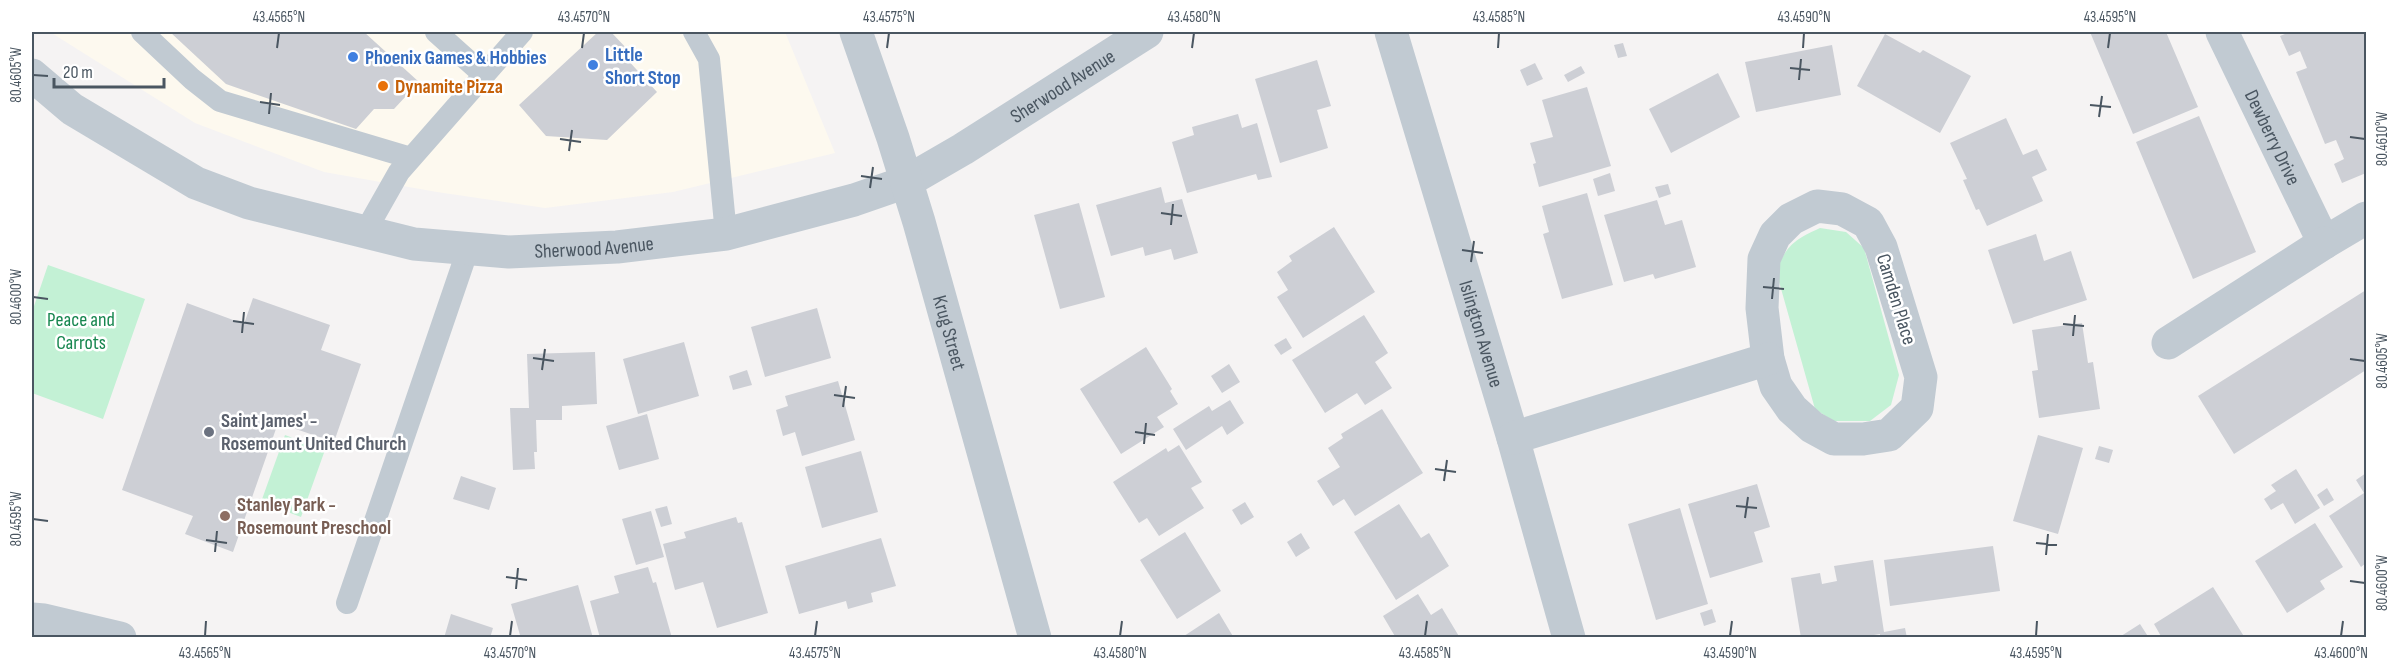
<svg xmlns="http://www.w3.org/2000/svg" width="2398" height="669" viewBox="0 0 2398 669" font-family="'Sofia Sans Condensed',sans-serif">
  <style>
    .commercial { fill: #fdf9ef }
    .green { fill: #c3f1d5 }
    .building { fill: #cdcfd5 }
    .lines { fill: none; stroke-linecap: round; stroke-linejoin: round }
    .service { stroke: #c1cad2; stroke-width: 22 }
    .minor { stroke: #c1cad2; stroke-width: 33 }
    .tertiary { stroke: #c1cad2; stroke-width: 33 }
    .ticks { fill: none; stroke: #4a5661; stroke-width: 2 }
    .shop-dot { fill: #3f7fe0; stroke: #fff; stroke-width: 2 }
    .food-dot { fill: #e8710a; stroke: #fff; stroke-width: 2 }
    .worship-dot { fill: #6b7280; stroke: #fff; stroke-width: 2 }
    .education-dot { fill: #8d6e63; stroke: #fff; stroke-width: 2 }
    .labels { text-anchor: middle; stroke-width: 5; stroke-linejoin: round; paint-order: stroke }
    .shop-label { font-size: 20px; font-weight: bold; fill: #366cbe; stroke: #fff; text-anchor: start }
    .food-label { font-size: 20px; font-weight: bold; fill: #c56008; stroke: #fff; text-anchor: start }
    .street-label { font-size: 20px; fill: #4a5661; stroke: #fff }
    .park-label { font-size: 20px; fill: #17864f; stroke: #fff }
    .worship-label { font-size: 20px; font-weight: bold; fill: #5b616d; stroke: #fff; text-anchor: start }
    .education-label { font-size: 20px; font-weight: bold; fill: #785e54; stroke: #fff; text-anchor: start }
    .neatline { fill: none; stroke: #4a5661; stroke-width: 2 }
    .ticks-label { font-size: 15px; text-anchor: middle; fill: #4a5661 }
  </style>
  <rect width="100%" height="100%" fill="#f5f3f3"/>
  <path class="commercial" d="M50,32H785L835,153L673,192L545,208L437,192L324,172L195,123Z"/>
  <path class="green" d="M1820,228L1846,232L1864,248L1899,375L1891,405L1870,421H1833L1815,409L1776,271C1787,245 1794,240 1820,228Z
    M48,265L145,299L103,419L32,393V312Z
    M285,435L325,450L301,517L261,502Z"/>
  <path class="building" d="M170,32H364L419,82L394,109H374L356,129L226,84Z
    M598,32H611L629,51L626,58L657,92L607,140L546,136L519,105Z
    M2090,32H2166L2198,107L2133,134Z
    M2290,32H2366V173L2342,183L2334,164L2344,159L2336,140L2325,144L2296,72L2307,68L2300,51L2289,56L2280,36Z
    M1885,34L1920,53L1923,50L1971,76L1940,133L1857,86Z
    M1623,43L1627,56L1618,58L1614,45Z
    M1832,45L1841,95L1756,112L1745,62Z
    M1317,60L1331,106L1317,110L1328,148L1280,163L1255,79Z
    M1535,63L1543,79L1527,86L1520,70Z
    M1581,66L1585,73L1568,82L1564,75Z
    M1718,73L1740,117L1671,153L1649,109Z
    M1587,87L1611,166L1539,187L1533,164L1536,163L1530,143L1553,137L1542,100Z
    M1238,114L1242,128L1257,123L1272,177L1258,180L1256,174L1187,193L1172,142L1194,135L1192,127Z
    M2199,116L2256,252L2193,279L2136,142Z
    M2006,118L2023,155L2037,149L2047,170L2032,177L2043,201L1987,226L1979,209L1976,210L1963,180L1967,179L1950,143Z
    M1610,173L1615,191L1598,196L1593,179Z
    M1668,184L1671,194L1659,198L1655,187Z
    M1161,187L1165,203L1182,199L1198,253L1174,260L1171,249L1145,256L1143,247L1111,256L1096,205Z
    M1587,193L1613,285L1562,299L1543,234L1549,232L1542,206Z
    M1657,200L1665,225L1682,220L1696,267L1655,279L1653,274L1624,282L1604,215Z
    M1079,203L1105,297L1060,309L1034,215Z
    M1334,227L1375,292L1303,338L1277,297L1288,290L1277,272L1292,261L1289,256Z
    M2036,234L2044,261L2071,251L2087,300L2013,324L1988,250Z
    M2366,290V370L2234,454L2198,396Z
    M253,298L330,325L321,350L361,364L334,442L278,423L233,552L185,534L193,516L122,490L187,303L244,324Z
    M817,308L831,358L765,377L751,327Z
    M1364,315L1388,353L1375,362L1392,388L1365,405L1357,393L1325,413L1292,360Z
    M2082,323L2088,363L2093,362L2100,409L2039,418L2032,371L2038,370L2032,330Z
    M1286,338L1292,348L1281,355L1274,345Z
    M684,342L699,396L638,414L623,359Z
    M1146,347L1172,389L1170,391L1178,404L1157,417L1164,427L1121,454L1080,389Z
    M595,352L597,404L562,406V420H536L537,452H534L535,469L513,470L510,408H529L527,354Z
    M1229,364L1240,382L1222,393L1211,376Z
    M747,370L752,385L733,390L729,376Z
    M838,381L855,440L802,456L795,432L783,436L776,410L788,406L785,396Z
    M1230,400L1244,423L1227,435L1222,426L1186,450L1173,429L1209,406L1212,411Z
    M1382,409L1423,473L1355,516L1344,499L1333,506L1317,481L1340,467L1328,448L1343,438L1341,434Z
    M647,414L659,459L619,470L606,426Z
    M2038,435L2083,448L2058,534L2013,521Z
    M1179,445L1202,482L1191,488L1204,508L1159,536L1147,518L1139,523L1113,482L1166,448L1168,452Z
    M2099,446L2113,450L2109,463L2095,459Z
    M861,451L878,512L822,528L805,467Z
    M2296,469L2320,508L2295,524L2283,503L2271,510L2264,499L2276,491L2271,485Z
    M2366,473V563L2361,567L2329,516L2364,493L2356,480Z
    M461,476L496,488L489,510L453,499Z
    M1757,484L1770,527L1754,532L1763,562L1710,578L1688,504Z
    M2327,488L2334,500L2324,506L2317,495Z
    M1245,502L1254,517L1241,525L1232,510Z
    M1399,504L1421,538L1429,533L1449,566L1396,600L1354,532Z
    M667,506L672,524L661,527L655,509Z
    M1680,508L1708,604L1656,620L1628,524Z
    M651,511L664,557L636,565L622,519Z
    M736,517L738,523L742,522L768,613L717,628L703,582L675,590L663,544L686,538L684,532Z
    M2315,523L2343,567L2320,581L2325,589L2287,613L2255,561Z
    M1185,532L1221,591L1177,619L1140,560Z
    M1301,533L1310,548L1296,557L1287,542Z
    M881,538L896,586L871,593L873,602L848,609L846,601L799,614L785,566Z
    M1993,546L2000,591L1890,606L1884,560Z
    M1873,560L1884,632L1905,628L1907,638H1880V634L1856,638H1801L1791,578L1820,573L1822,584L1837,581L1834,566Z
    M648,567L653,583L656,582L672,638H600L590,601L619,593L614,576Z
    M578,585L593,638H513L520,635L511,604Z
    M2213,587L2245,638H2162L2154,624Z
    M1418,594L1431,615L1442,608L1460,638H1396L1383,616Z
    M1712,609L1716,622L1704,626L1700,613Z
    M1219,613L1234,638H1181Z
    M451,614L493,628L490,638H444Z
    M2140,624L2149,638H2118Z"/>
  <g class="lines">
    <path class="service" d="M142,32L192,79L220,101L411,158
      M436,32L484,75
      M694,32L709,59L726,234
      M365,232L399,172L522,32
      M347,603L468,249"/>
    <g class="minor">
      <path id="s1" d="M1391,32L1513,438L1569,638"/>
      <path id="s2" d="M2222,32L2324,243L2366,218"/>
      <path id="s3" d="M32,75L72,109L196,183L249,203L414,244L509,252L617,247L726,234L854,200L906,182L963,149L1147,32"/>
      <path d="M1817,206L1842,209L1868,223L1881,247L1921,377L1917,408L1889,435L1863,439H1834L1812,427L1792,409L1776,386L1768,359L1762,308L1764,259L1775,235L1791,219Z"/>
      <path d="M2168,343L2324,243"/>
      <path d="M1513,438L1768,359"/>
      <path d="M32,619L44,620L120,638"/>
    </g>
    <path class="tertiary" id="s4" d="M856,32L893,138L919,222L1035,638"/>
  </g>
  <path class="ticks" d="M277,48L279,33M582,48L584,33M887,48L889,33M1192,48L1194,33M1498,48L1499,33M1803,48L1804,33M2108,48L2110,33M1790,68L1810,70M33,75L48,76M1799,80L1801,59M260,102L280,105M2090,105L2111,107M269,114L271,93M2099,117L2102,96M2350,137L2365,139M560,139L581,142M569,151L572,130M861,176L882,179M870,188L873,167M1161,213L1182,216M1171,225L1173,204M1462,250L1483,253M1471,262L1474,241M1763,287L1784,289M33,297L48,299M1772,299L1774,278M233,321L254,324M2063,324L2084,326M242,333L244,312M2073,336L2075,315M533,358L554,361M2350,359L2365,361M542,370L545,349M834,395L855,398M843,407L846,386M1135,432L1155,435M1144,444L1146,423M1435,469L1456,472M1444,481L1447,460M1736,506L1757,508M1745,518L1748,497M33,519L48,521M206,540L227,543M2036,543L2057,545M215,552L217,531M2046,555L2048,534M506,577L527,580M2350,581L2365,583M516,589L518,568M205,636L206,621M510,636L512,621M815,636L817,621M1120,636L1122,621M1425,636L1427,621M1730,636L1732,621M2036,636L2037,621M2341,636L2343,621"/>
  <g class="shop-dot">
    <circle cx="353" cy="57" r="6"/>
    <circle cx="593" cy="65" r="6"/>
  </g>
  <circle class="food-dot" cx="383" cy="86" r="6"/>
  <circle class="worship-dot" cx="209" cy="432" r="6"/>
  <circle class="education-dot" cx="225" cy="516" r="6"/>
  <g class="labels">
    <g class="shop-label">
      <text x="605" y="61">Little<tspan x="605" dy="23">Short Stop</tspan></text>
      <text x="365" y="64">Phoenix Games &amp; Hobbies</text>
    </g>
    <g class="food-label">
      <text x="395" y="93">Dynamite Pizza</text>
    </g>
    <g class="street-label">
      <text dy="7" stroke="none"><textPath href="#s3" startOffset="1108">Sherwood Avenue</textPath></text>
      <text dy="7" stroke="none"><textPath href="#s2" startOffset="117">Dewberry Drive</textPath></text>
      <text dy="7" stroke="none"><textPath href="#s3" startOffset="604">Sherwood Avenue</textPath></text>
      <text transform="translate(1897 299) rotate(73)" y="7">Camden Place</text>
      <text dy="7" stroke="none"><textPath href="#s4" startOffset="315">Krug Street</textPath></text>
      <text dy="7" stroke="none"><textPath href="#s1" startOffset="315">Islington Avenue</textPath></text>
    </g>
    <g class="park-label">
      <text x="81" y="326">Peace and<tspan x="81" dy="23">Carrots</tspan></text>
    </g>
    <g class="worship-label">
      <text x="221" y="427">Saint James' -<tspan x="221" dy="23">Rosemount United Church</tspan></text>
    </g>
    <g class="education-label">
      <text x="237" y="511">Stanley Park -<tspan x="237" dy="23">Rosemount Preschool</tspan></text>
    </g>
  </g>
  <rect width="2398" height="669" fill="none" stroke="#ffffff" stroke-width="66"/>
  <path d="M54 78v9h110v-9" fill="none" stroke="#4a5661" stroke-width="3"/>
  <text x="63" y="78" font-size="18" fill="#4a5661" stroke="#ffffff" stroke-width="4.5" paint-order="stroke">20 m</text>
  <rect x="33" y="33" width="2332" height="603" class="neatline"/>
  <g class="ticks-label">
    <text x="279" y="22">43.4565°N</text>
    <text x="584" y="22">43.4570°N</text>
    <text x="889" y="22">43.4575°N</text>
    <text x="1194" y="22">43.4580°N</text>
    <text x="1499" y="22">43.4585°N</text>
    <text x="1804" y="22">43.4590°N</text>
    <text x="2110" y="22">43.4595°N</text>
    <text transform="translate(16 75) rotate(-90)" y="5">80.4605°W</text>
    <text transform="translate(2382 139) rotate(-90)" y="5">80.4610°W</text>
    <text transform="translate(16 297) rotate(-90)" y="5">80.4600°W</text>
    <text transform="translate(2382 361) rotate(-90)" y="5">80.4605°W</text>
    <text transform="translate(16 519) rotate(-90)" y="5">80.4595°W</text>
    <text transform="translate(2382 583) rotate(-90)" y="5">80.4600°W</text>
    <text x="205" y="658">43.4565°N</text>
    <text x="510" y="658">43.4570°N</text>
    <text x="815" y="658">43.4575°N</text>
    <text x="1120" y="658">43.4580°N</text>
    <text x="1425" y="658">43.4585°N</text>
    <text x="1730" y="658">43.4590°N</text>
    <text x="2036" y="658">43.4595°N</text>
    <text x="2341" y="658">43.4600°N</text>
  </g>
</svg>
